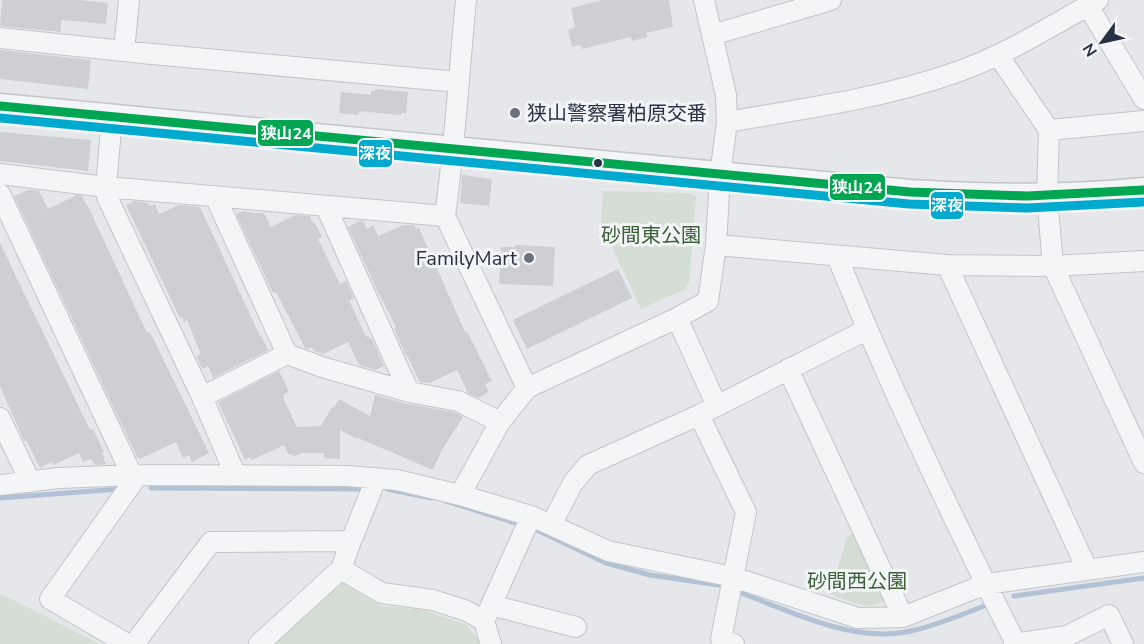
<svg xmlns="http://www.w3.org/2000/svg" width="1144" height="644" viewBox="0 0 1144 644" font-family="'Nunito Sans','Noto Sans JP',sans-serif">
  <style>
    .green { fill: #d4ded5 }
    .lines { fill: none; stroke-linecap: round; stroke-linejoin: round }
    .stream { stroke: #b2c2d6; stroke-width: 5 }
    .building { fill: #cdcfd3 }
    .minor-casing { stroke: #c3c5c8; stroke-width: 22 }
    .tertiary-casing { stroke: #c3c5c8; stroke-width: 27 }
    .minor { stroke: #f4f5f7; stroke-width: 20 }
    .tertiary { stroke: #f4f5f7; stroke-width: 24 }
    .bus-1-casing { stroke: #f3f5f9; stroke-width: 14 }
    .bus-2-casing { stroke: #f3f5f9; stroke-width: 14 }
    .bus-1 { stroke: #00a651; stroke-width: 9 }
    .bus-2 { stroke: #00a9ce; stroke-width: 9 }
    .poi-dot { fill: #6b717f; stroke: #f3f5f9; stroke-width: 2 }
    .bus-dot { fill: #293245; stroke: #f3f5f9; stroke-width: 2 }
    .labels { text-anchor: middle; stroke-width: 6; stroke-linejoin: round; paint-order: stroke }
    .poi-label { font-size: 20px; fill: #293245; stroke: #f3f5f9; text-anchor: start }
    .park-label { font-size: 20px; fill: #3c6236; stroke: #f3f5f9 }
    .line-badge { stroke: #f3f5f9; stroke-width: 2 }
    .badge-label { font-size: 16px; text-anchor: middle; font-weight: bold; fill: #fff }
  </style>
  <rect width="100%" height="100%" fill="#e5e7ea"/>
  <path class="green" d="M603,191L689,193L696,197L689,283L685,289L641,309L601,223Z
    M856,531L888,599C868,613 851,601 830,594L847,537Z
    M341,582L381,606L420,609L465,624L483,644H273Z
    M0,594L11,599L100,644H0Z"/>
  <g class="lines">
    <path class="stream" d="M151,488L364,489
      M387,489L431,498
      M0,498L120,489
      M446,501L519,524
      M537,530L606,563L650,575L726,586
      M741,593C793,612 854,644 911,631C938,625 964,614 989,604
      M1014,596L1144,578"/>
  </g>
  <path class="building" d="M2,0H79L108,3L106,23L105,24L61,20V32L0,26Z
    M602,0H669L673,27L646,33L648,37L632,41L631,37L582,49L580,45L572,47L568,30L575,27L571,8Z
    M0,50L91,60L88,89L0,79Z
    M375,89L408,92L406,113H401V115L359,111L358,115L339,113L341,92L371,95V91H375Z
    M0,132L91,140L88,171L0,161Z
    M462,175L492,179L489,206L460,203Z
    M29,190L39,191L48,209L77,195L82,196L86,204H87L147,333L150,332L209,453L192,462L189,455L183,458L176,442L140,459L137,457L14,196Z
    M134,201L148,203L150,206L155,204L159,214L179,205L200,207L260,336L261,335L268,350L213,378L208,366L202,369L196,356L201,354L187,320L184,322L182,317L180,318L126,205Z
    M243,211L254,213H264L271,227L295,215L310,216L313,223H315L322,237L318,239L340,284L346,281L354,298L349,300L366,337L369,336L370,339H372L384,366L376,370L359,365L348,342L323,354L314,351L312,347L308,349L305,348L276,292L273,293L236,214Z
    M360,221H363L367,229L373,225L378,236L404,225H414L416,229L419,228L465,332L467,331L492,381L485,384L489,392L478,398L468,393L457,370L429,383L420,382L407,355L406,356L394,328L396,327L376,288L348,227Z
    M0,243L90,430L93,429L104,452L102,453L106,464L95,465L91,459L83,462L79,453L53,465L52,462L40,468L26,440L24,441L0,386Z
    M515,245L555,247L553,286L499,284L501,247H515Z
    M618,269L632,298L527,349L513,320Z
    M279,371L288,389V392L283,395L285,402L297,427L321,426L332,407L334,408L339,399L370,416L375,395L407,404L454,412L463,417L442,450L433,470L358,438L357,439L340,430V459L324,458V453H302L294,457L292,454L289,455L284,445L252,460L250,457L245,460L218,402Z"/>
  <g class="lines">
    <g class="minor-casing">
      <path id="minor" d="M1088,6L1144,99
        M712,35L831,0
        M0,38L152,54L458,82
        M124,51L129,0
        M998,55L1049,130L1047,195L1053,266L1144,463
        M112,117L106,187L107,197L202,397L235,474
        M727,122C802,109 879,99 951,74C1003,57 1051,26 1098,0
        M1049,130L1144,121
        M0,174L106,187L445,216L527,388
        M0,194L132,475
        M215,196L287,354L322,367L409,392L458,401L500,422
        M326,207L409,392
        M445,216C455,144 459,72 466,0
        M716,245L947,265L1053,266L1144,261
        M837,256C890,388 952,517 1016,644
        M947,265L1087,569
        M677,318L717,406
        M788,369L903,617
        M202,397L287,354
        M699,415L746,512L721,639L734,644
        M0,418L30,482
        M0,485L59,478L132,475L347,476L397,480L460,495L531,516L608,551L733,577L858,618L903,617L986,584L1144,562
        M460,495L500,422L527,388L677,318L708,301L716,245L720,175L727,122L726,95L704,0
        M551,525L573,483L588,465L699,415L866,330
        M351,541L376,479
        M491,605L576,627
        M127,644L50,599L138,475
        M134,644L211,542L351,541L341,569
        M259,644L341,569L382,593L433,600L467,611L484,621
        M491,644L484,621L531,516
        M1014,644L1067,636L1109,615L1123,644"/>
    </g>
    <g class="tertiary-casing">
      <path id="tertiary" d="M0,106L910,192C987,197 1066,198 1144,190"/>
    </g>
    <use href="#minor" class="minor"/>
    <use href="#tertiary" class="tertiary"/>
    <g class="bus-1-casing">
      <path id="bus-1" d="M0,106L910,192L1027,196L1144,190"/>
    </g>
    <g class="bus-2-casing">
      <path id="bus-2" d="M0,118L909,204L1027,208L1144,202"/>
    </g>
    <use href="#bus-1" class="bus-1"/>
    <use href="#bus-2" class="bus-2"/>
  </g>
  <g class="poi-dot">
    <circle cx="515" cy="113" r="6"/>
    <circle cx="529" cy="258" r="6"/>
  </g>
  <circle class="bus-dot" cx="598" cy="163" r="5"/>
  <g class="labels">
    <g class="poi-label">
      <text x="527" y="120">狭山警察署柏原交番</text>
      <text x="517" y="265" text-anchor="end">FamilyMart</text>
    </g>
    <g class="park-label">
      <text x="651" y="242">砂間東公園</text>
      <text x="857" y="588">砂間西公園</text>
    </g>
  </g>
  <g class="line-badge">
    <rect x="257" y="119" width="57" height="28" rx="6" fill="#00a651"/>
    <rect x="358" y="139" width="35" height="29" rx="6" fill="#00a9ce"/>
    <rect x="829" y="173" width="57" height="28" rx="6" fill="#00a651"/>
    <rect x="930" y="191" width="34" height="29" rx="6" fill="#00a9ce"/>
  </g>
  <g class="badge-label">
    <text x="286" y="139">狭山24</text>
    <text x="375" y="159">深夜</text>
    <text x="857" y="193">狭山24</text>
    <text x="947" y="211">深夜</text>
  </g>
  <g transform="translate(1102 42) rotate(237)" stroke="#f3f5f9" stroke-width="4.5" paint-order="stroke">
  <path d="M0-4.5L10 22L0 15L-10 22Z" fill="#293245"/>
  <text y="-9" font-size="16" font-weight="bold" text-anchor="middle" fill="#293245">N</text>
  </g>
</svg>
